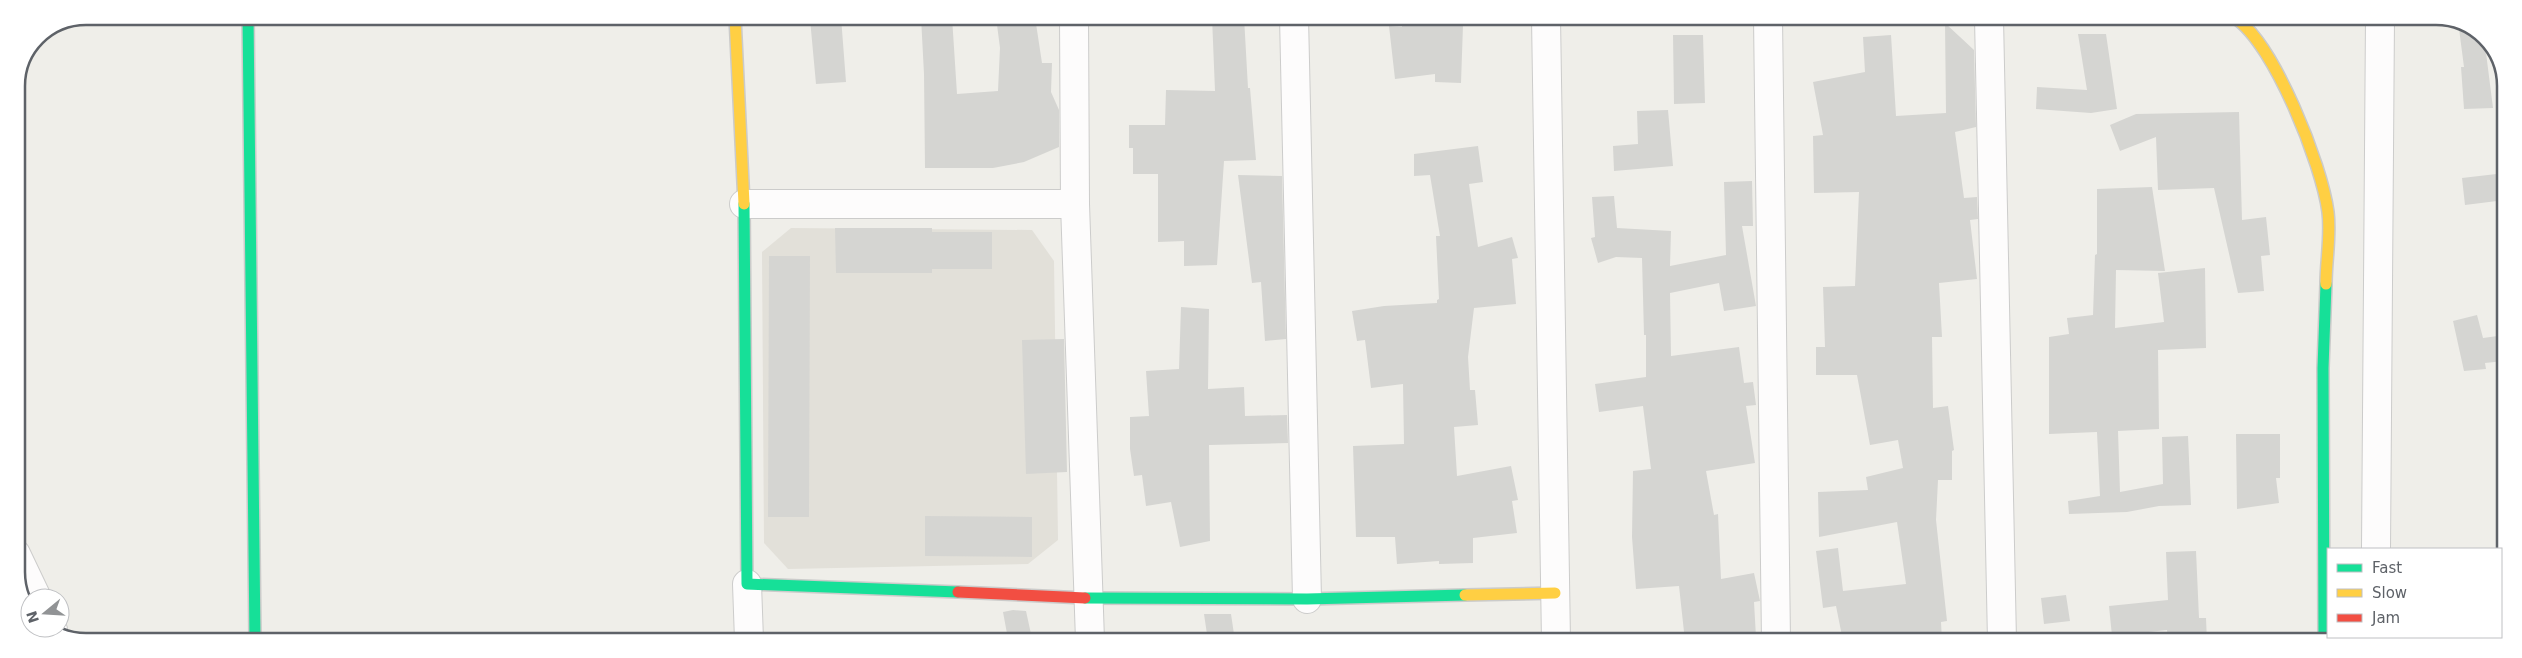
<svg xmlns="http://www.w3.org/2000/svg" width="2522" height="658" viewBox="0 0 2522 658" font-family="'DejaVu Sans',sans-serif">
  <style>
    .education { fill: #e2e0d9 }
    .building { fill: #d5d5d2 }
    .lines { fill: none; stroke-linecap: round; stroke-linejoin: round }
    .street-casing { stroke: #cccccb; stroke-width: 30 }
    .fast-casing { stroke: #cbcbca; stroke-width: 14 }
    .slow-casing { stroke: #cbcbca; stroke-width: 14 }
    .jam-casing { stroke: #cbcbca; stroke-width: 14 }
    .street { stroke: #fdfcfc; stroke-width: 28 }
    .fast { stroke: #16e098; stroke-width: 11 }
    .slow { stroke: #ffcf43; stroke-width: 11 }
    .jam { stroke: #f24e42; stroke-width: 11 }
    .rim { fill: none; stroke: #5e6268; stroke-width: 2.5 }
  </style>
  <rect width="100%" height="100%" fill="#efeee9"/>
  <path class="education" d="M791,228L1032,230L1054,261L1058,540L1028,564L788,569L764,543L762,252Z"/>
  <path class="building" d="M841,17L846,82L816,84L810,19Z
    M921,17H952L957,94L998,91L1000,48L996,17H1035L1042,63H1052L1051,92L1059,110V147L1024,162L993,168H925L924,74Z
    M1212,17H1244L1248,88H1250L1256,160L1224,161L1217,265L1184,266V241L1158,242V174H1133V148H1129V125H1165L1166,90L1215,91Z
    M1401,18H1429V25H1463L1461,83L1435,82V74L1395,79L1389,26L1402,27Z
    M2458,21L2484,37L2493,108L2464,109L2461,67H2464Z
    M1945,23L1974,50L1976,127L1955,132L1964,198L1977,197L1978,219L1970,220L1977,279L1939,283L1942,337H1932L1933,408L1948,406L1954,450L1952,451V480H1938L1936,520L1947,621L1941,622L1942,641H1843L1836,606L1823,608L1816,551L1838,548L1843,591L1906,584L1897,522L1819,537L1818,492L1868,490L1866,477L1903,468L1898,440L1870,445L1857,375H1816V347H1825L1823,287L1855,286L1859,192L1814,193L1813,136L1823,135L1813,82L1865,72L1863,37L1891,35L1896,116L1946,113Z
    M2078,34H2106L2117,109L2091,113L2036,109L2037,87L2087,90Z
    M1673,35H1703L1705,103L1674,104Z
    M1668,110L1673,166L1614,171L1613,146L1638,144L1637,111Z
    M2239,112L2242,220L2266,217L2270,255L2261,256L2264,291L2238,293L2214,188L2158,190L2156,137L2120,151L2110,125L2136,114Z
    M1478,146L1483,182L1469,184L1478,247L1512,237L1518,258L1512,259L1516,304L1474,308L1468,357L1470,390H1475L1478,425L1454,427L1457,476L1511,466L1518,500L1512,501L1517,533L1473,538V563L1439,564V561L1397,564L1395,537H1356L1353,446L1404,444L1403,384L1371,388L1365,340L1357,341L1352,311L1384,306L1437,303V300L1439,299L1436,236H1440L1430,175L1414,176V154Z
    M2505,173V200L2465,205L2462,178Z
    M1238,175L1282,176L1286,339L1265,341L1261,282L1252,283Z
    M1752,181L1753,226H1742L1756,306L1724,311L1719,283L1670,293L1671,356L1739,347L1744,383L1753,382L1756,405L1746,406L1755,463L1706,471L1714,515L1718,514L1721,579L1754,573L1760,601L1754,602L1756,637L1730,639V641H1685L1679,586L1636,589L1632,537L1633,471L1651,469L1643,406L1599,412L1595,384L1646,377V335H1644L1642,258L1616,257L1598,263L1591,238L1595,237L1592,197L1614,196L1617,228L1671,231L1670,266L1726,255L1724,182Z
    M2152,187L2165,271L2116,270L2115,328L2164,322L2158,273L2205,268L2206,348L2158,350L2159,429L2118,431L2120,492L2163,484L2162,437L2188,436L2191,505L2159,506L2127,512L2069,514L2068,501L2100,496L2097,432L2049,434V337L2069,334L2067,318L2093,315L2095,255L2097,254V189Z
    M835,228H932V232H992V269H932V273H836Z
    M769,256H810L809,517H768Z
    M1181,307L1209,309L1208,389L1244,387L1245,416L1287,415L1288,443L1209,445L1210,541L1180,547L1171,502L1146,506L1142,475L1134,476L1130,449V417L1149,416L1146,371L1179,369Z
    M2477,315L2483,338L2505,335L2504,361L2485,363L2486,369L2464,371L2453,321Z
    M1064,339L1067,472L1026,474L1022,340Z
    M2236,434H2280V478H2276L2279,503L2237,509Z
    M925,516L1032,517V557L925,556Z
    M2196,551L2199,618H2206L2207,642L2168,641L2167,630L2112,636L2109,606L2168,600L2166,552Z
    M2066,595L2070,621L2044,624L2041,598Z
    M1013,610L1026,611L1031,634L1008,639L1003,612Z
    M1204,614H1231L1235,641H1208Z"/>
  <g class="lines">
    <g class="street-casing">
      <path id="street" d="M1074,17L1075,204L1090,640
        M1294,17L1307,599
        M1546,18L1556,641
        M1768,18L1776,641
        M1989,18L2002,641
        M744,204H1075
        M2376,549L2380,18
        M16,554L37,598
        M747,584L749,640
        M52,628L53,630
        M2375,642V637"/>
    </g>
    <g class="fast-casing">
      <path id="fast" d="M248,16L255,640
        M744,204L747,584L958,592
        M1085,598L1307,599L1465,595
        M2324,642L2323,368L2326,284"/>
    </g>
    <g class="slow-casing">
      <path id="slow" d="M735,17L744,204
        M2235,18C2274,43 2322,165 2328,212C2331,235 2326,261 2326,284
        M1465,595L1555,593"/>
    </g>
    <g class="jam-casing">
      <path id="jam" d="M958,592L1085,598"/>
    </g>
    <use href="#street" class="street"/>
    <use href="#fast" class="fast"/>
    <use href="#slow" class="slow"/>
    <use href="#jam" class="jam"/>
  </g>
  <path d="M0 0H2522V658H0ZM86 25H2436A61 61 0 0 1 2497 86V572A61 61 0 0 1 2436 633H86A61 61 0 0 1 25 572V86A61 61 0 0 1 86 25Z" fill="#fff" fill-rule="evenodd"/>
  <path class="rim" d="M86 25H2436A61 61 0 0 1 2497 86V572A61 61 0 0 1 2436 633H86A61 61 0 0 1 25 572V86A61 61 0 0 1 86 25Z"/>
  <rect x="2327" y="548" width="175" height="90" fill="#ffffff" stroke="#bfc0c3"/>
  <rect x="2337" y="564" width="25" height="8" fill="#16e098" stroke="#bfc0c3"/>
  <text x="2372" y="573" font-size="15" fill="#5e6268">Fast</text>
  <rect x="2337" y="589" width="25" height="8" fill="#ffcf43" stroke="#bfc0c3"/>
  <text x="2372" y="598" font-size="15" fill="#5e6268">Slow</text>
  <rect x="2337" y="614" width="25" height="8" fill="#f24e42" stroke="#bfc0c3"/>
  <text x="2372" y="623" font-size="15" fill="#5e6268">Jam</text>
  <g transform="translate(45 613) rotate(252)"><circle r="24" fill="#ffffff" stroke="#bfc0c3"/>
  <path d="M0-4L9 19L0 12L-9 19Z" fill="#919395"/>
  <text y="-8" font-size="14" font-weight="bold" text-anchor="middle" fill="#5e6268">N</text>
  </g>
</svg>
